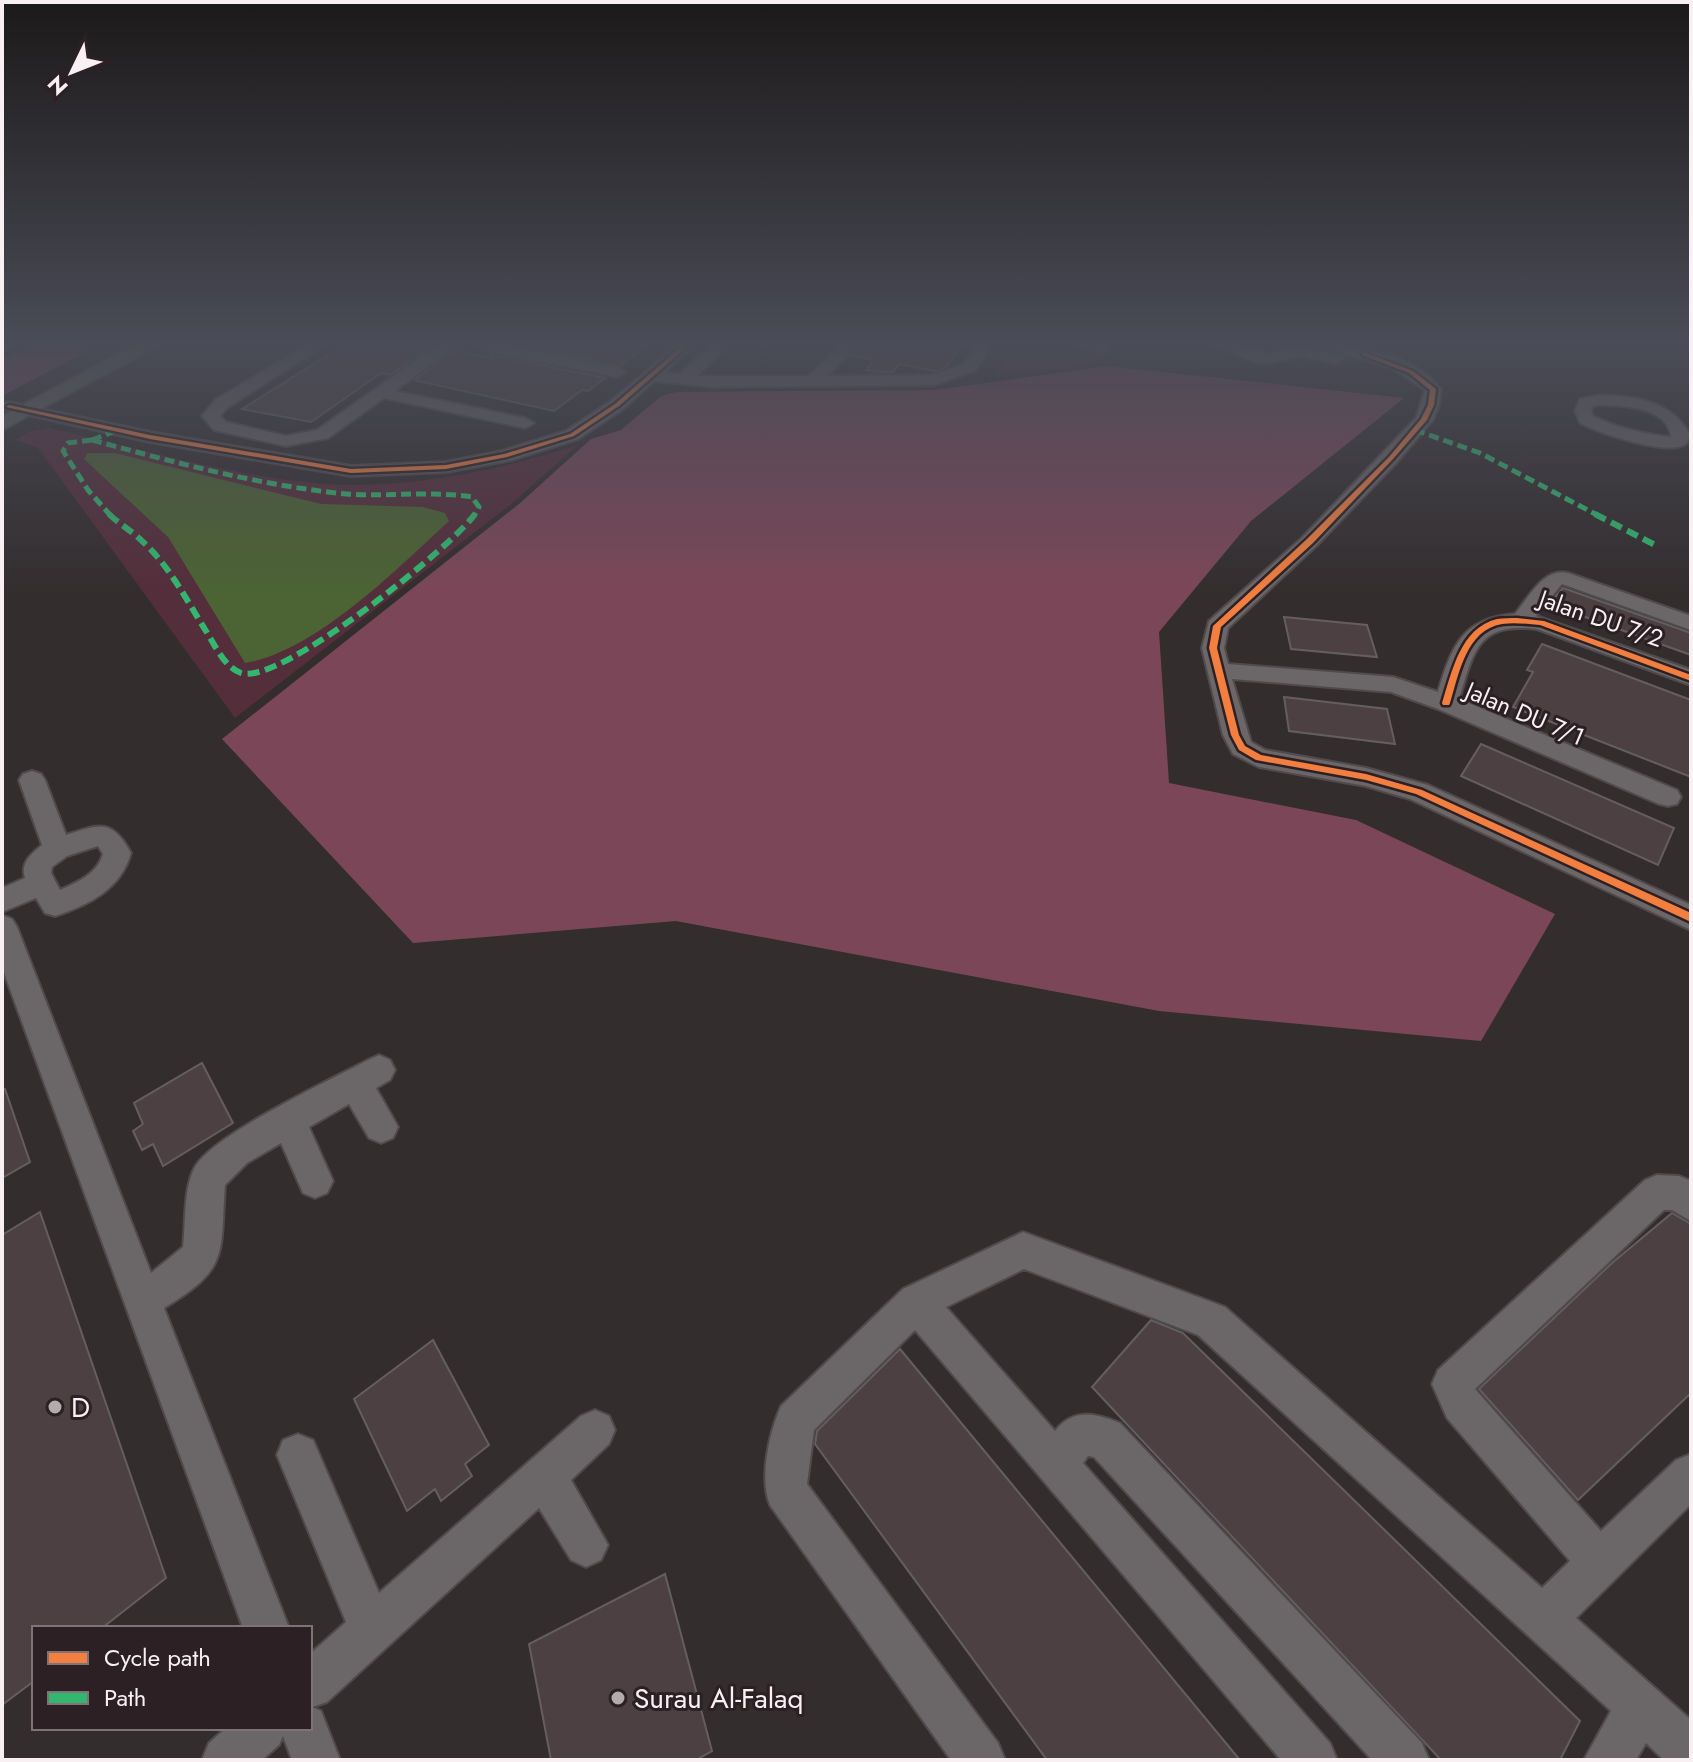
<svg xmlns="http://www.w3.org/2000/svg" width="1693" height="1762" viewBox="0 0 1693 1762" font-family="Jost,sans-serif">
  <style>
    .green { fill: #542e3a }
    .forest { fill: #7b4758 }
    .water { fill: #4c6333 }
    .building { fill: #4d4043; stroke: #645e60; stroke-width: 2 }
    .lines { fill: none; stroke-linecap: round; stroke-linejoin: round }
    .minor-casing { stroke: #4f4a4b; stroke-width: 4 }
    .major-casing { stroke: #4f4a4b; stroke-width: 4 }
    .minor { fill: #6b6667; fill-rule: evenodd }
    .major { fill: #66655d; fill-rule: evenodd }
    .quiet-far1 { stroke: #33b770; stroke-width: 5; stroke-dasharray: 10 5; stroke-linecap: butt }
    .quiet { stroke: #33b770; stroke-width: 6; stroke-dasharray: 12 6; stroke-linecap: butt }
    .cycleway-casing { stroke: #2c2024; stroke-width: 5 }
    .cycleway { fill: #f27e40; fill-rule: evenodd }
    .poi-dot { fill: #b3acad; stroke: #2c2024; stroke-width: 3 }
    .labels { text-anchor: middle; stroke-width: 6; stroke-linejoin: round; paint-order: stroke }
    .street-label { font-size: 24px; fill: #f8f0f2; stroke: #2c2024 }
    .near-poi-label { font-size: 28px; fill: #f8f0f2; stroke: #2c2024; text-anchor: start }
  </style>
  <rect width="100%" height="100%" fill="#332d2e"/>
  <path class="green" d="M1014,345H1060L1102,353L1093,366L994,375Z
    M49,428C143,449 261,485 356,485C433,484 506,468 578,445L510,505L235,718L38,448L15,440L31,431Z"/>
  <path class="forest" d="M34,345H99L2,396V358Z
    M1108,366L1404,398L1251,521L1159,632L1169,783L1356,820L1555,914L1481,1041L1159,1011L676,921L413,943L222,739L519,504L591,439L621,430L661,396L677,392L935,390Z"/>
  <path class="water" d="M88,453H115L321,504L423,507L445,513L449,521C398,568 315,652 245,663L168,537L84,459Z"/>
  <path class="building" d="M344,345L432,346L390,375L381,373L311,422L242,409Z
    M524,345H646L621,366Z
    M861,345H962L945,368L935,371L899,364L893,372H880L866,370L874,360L851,356Z
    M454,350L492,358V355L605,378L588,391L582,390L554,411L414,380Z
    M1563,588L1691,633V655L1549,604Z
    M1284,617L1367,625L1377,657L1291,649Z
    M1542,644L1691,700V777L1513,707L1533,672L1527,670Z
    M1284,697L1387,709L1395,744L1289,731Z
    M1481,744L1674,828L1658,865L1461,776Z
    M202,1063L233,1123L163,1166L153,1144L142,1150L133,1131L143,1124L134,1103Z
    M5,1089L30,1162L2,1178V1090Z
    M40,1212L166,1578L102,1628H34V1681L2,1705V1235Z
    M1672,1213L1691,1224V1393L1578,1500L1479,1389L1612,1263Z
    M1151,1320L1183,1333L1580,1721L1560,1760H1441L1092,1387Z
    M433,1340L489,1445L465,1464L472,1476L441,1501L435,1489L407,1511L354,1399Z
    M900,1349L1240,1760H1047L815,1444L817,1431Z
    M665,1574L712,1751L696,1760H551L529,1644Z"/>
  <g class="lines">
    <g class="minor-casing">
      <path id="minor" d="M2,345H12L2,352Z
        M307,345H325L227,408L220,416L226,422L286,436L317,430L438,345H456L395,391L525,418L534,423L525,428L384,398L328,438L286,446L214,430L202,416L215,400Z
        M475,345H507L617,367L625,372L617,377L482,350Z
        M677,345H694L665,372L679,374L712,345H729L697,376H809L842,345H858L827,376L932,375L964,364L977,345H992L976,370L934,385L713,387L654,381L623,409L578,439L511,460L446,472L351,476L150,442L2,409L3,403L9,402L150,432L351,466L446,462L502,451L566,431L611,401Z
        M1076,345H1105L1109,349L1101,354Z
        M1214,345H1237L1270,353L1302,346L1342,356L1344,359L1336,364L1302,356L1270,363L1255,362Z
        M1313,345C1357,345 1412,352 1441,389L1439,405L1433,420L1397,462L1317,545L1228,628L1224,648L1228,664L1393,677L1438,692C1452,646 1462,618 1515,614C1529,597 1544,567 1568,573L1691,616V630L1562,584L1536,616L1691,670V685L1537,629C1478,622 1474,650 1459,699L1677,790L1681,797L1677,804L1668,806L1659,804L1438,709L1391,692L1232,679L1251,742L1265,750L1366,768L1428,785L1691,905V930L1410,799L1366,786L1259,767L1233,754L1223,735L1202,648L1209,621L1303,537L1416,418L1425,390L1390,367Z
        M1599,395C1635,396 1670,400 1690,434L1687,443C1670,458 1600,433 1580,423L1575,411L1580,399ZM1599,405C1623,405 1668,407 1671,437C1644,434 1618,428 1593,416L1591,411L1593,406Z
        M32,771L41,774L45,780L66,835C99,824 112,818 131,853C121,889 89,905 55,916L45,913L36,898L2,912V888L25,878C20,863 31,854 42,845L19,780L23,774ZM98,846L103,854C97,874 78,882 60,890L51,873L52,867L67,856Z
        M2,915L12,919L17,927L151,1273L183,1247C186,1224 183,1188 195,1167C213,1135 330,1080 368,1060L379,1055L390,1060L395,1070L390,1080L376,1088L398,1127L393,1138L381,1143L369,1138L349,1104L309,1127L333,1181L327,1193L315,1198L303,1193L281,1143L247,1163L225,1185C220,1255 230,1268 164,1308L289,1628H243L2,967Z
        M1657,1175L1679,1176L1691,1181V1221L1672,1210H1664L1475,1389L1601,1531L1676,1460L1691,1454V1504L1576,1618L1691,1720V1760H1664L1646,1743L1636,1760H1584L1611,1711L1198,1335L1024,1269L946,1307L1055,1431C1073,1408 1095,1413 1120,1423L1422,1743L1429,1760H1372L1094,1457L1088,1456L1083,1463L1330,1743L1337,1760H1281L915,1330L814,1430L807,1484L998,1743L1005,1760H951L770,1505C759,1478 769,1433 781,1406L903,1289L1023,1232L1225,1307L1542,1588L1570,1561L1447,1418L1432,1384L1438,1370L1645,1180Z
        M595,1410L609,1416L615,1430L609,1444L571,1480L608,1545L601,1560L586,1567L571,1560L539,1508L327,1702L312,1707L321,1711L340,1760H292L283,1736L279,1745L262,1760H202L209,1743L226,1728H310V1654L346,1622L277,1455L283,1440L298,1434L313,1440L379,1593L581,1416Z"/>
    </g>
    <g class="major-casing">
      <path id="major" d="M135,345H159L2,430V416Z"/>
    </g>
    <use href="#minor" class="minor"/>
    <use href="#major" class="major"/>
    <path class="quiet-far1" d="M1415,430L1480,453L1599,516
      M92,440C173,462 254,484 337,493C382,498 427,490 472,497L479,507L474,516
      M92,440L68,443L63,451L88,490L111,516
      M92,440L113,432"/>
    <path class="quiet" d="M109,514C119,524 132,531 142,541C169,565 187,601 206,631C215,645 224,667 241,673C279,686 451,548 475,514
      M1595,514L1657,546"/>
    <g class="cycleway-casing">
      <path id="cycleway" d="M683,345H689L619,406L574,436L507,457L446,469L351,473L150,439L6,407L9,405L150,435L351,469L446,465L504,454L570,434L615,404Z
        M1362,353H1366L1413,371L1436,389L1434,405L1427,420L1393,459L1313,543L1221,627L1217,648L1239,735L1245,746L1261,755L1366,774L1422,790L1691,913V922L1416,794L1366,780L1256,760L1239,750L1231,735L1209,648L1213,626L1307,539L1389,457L1421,419L1428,405L1430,390L1409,373L1362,355Z
        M1517,618L1544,621L1691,675V681L1540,625C1527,624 1515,622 1502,624C1466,630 1459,674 1450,703L1449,705H1443L1442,703C1452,672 1460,628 1497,619C1503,618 1511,618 1517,618Z"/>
    </g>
    <use href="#cycleway" class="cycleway"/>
  </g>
  <linearGradient id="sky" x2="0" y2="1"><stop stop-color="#1c1919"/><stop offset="0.58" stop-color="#4a4c57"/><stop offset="1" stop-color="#4a4c57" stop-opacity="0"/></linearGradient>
  <rect width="1693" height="592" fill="url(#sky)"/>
  <g class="poi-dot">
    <circle cx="55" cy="1407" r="8"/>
    <circle cx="618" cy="1698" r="8"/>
  </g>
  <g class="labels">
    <g class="street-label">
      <text transform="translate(1601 619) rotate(19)" y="8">Jalan DU 7/2</text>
      <text transform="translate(1525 714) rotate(23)" y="8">Jalan DU 7/1</text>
    </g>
    <g class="near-poi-label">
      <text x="71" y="1417">D</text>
      <text x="634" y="1708">Surau Al-Falaq</text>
    </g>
  </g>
  <rect width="1693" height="1762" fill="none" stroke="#f8f0f2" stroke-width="8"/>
  <rect x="32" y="1626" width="280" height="104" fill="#2c2024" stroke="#7e7376" stroke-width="2"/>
  <rect x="48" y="1652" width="40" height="12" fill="#f27e40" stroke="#7e7376" stroke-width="2"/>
  <text x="104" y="1666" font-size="24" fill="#f8f0f2">Cycle path</text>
  <rect x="48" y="1692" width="40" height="12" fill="#33b770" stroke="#7e7376" stroke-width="2"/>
  <text x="104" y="1706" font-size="24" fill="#f8f0f2">Path</text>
  <g transform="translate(72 72) rotate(227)" stroke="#2c2024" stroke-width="6" paint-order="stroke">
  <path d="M0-6L14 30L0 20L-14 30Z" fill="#f8f0f2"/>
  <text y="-12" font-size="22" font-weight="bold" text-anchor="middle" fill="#f8f0f2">N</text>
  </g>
</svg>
